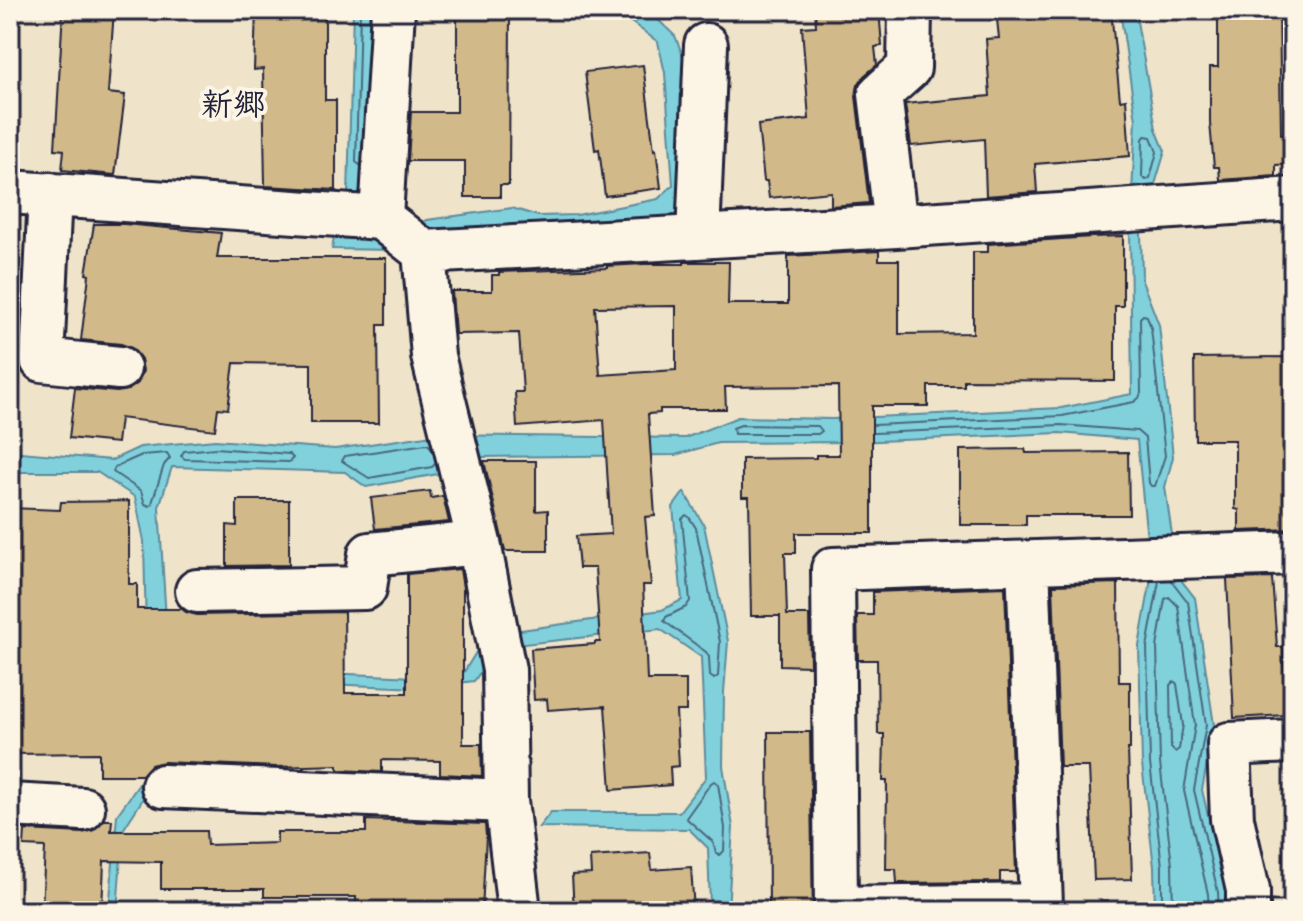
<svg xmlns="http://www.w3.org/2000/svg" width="1303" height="921" viewBox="0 0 1303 921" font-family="Itim,'Klee One',sans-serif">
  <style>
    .water { fill: #81d1dd; stroke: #5b8b9c; stroke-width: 2 }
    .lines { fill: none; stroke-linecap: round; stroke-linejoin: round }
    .shore { stroke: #48687c; stroke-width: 2 }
    .building { fill: #d2b989; stroke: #22223b; stroke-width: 2; fill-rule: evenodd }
    .minor-casing { stroke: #22223b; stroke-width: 48 }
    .minor { stroke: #fcf5e5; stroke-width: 42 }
    .labels { text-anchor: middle; stroke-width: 8; stroke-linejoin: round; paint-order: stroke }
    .neighbourhood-label { font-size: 32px; font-weight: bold; fill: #22223b; stroke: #fcf5e5 }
  </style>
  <rect width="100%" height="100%" fill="#efe3c9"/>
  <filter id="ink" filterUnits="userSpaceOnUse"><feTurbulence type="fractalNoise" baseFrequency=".0125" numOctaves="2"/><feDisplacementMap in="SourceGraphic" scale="16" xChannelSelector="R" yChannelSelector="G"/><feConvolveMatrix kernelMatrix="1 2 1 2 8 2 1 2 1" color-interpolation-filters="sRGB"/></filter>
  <g filter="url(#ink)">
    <path class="water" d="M353,10H378L372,171L362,174L354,231L389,237L427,220L512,208L538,216L577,215L658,199L673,185L665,73L658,42L623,16L618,10H648L675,36L687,66L688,178L673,220L395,250L332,249L335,231L348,195Z
      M1120,10H1135L1156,129L1165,151L1141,231L1142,281L1159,325L1173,457L1165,487L1178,576L1195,598L1214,725L1202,790L1226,892L1227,911H1155L1154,867L1142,764L1139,646L1151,579L1137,440L1060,433L856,442L718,443L675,455L477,457L445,463L438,474L366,487L345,472L172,467L159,507L167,636L281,671L416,677L464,672L478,649L484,656L486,664L474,681L420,688L279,682L173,740L159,774L123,830L117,911H109L117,815L152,766L164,735L146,634L144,541L135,497L97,472H10V451L112,460L140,447L215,440L335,449L433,435L685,438L738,417L832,419L1061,408L1132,394L1130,229L1136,120Z
      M684,492L704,525L728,641L724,692L723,766L733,827L728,911H706L710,905L708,848L689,829L539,827L551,812H679L706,777L701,657L660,629L524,644L514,631L662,610L682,600L673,507Z"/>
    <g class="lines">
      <path class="shore" d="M360,10L356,162L361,166
        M1145,136L1151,137L1157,152L1150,178L1146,180L1142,177L1143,139Z
        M741,425L818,426L822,431L818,434H734L733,428Z
        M874,425L1062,416L1134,402L1139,398L1141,393L1140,318L1143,315L1147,316L1151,328L1165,456L1155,486H1151L1149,483L1145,438L1137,431L1061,425L874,433
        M216,448L289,454L293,458L289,462L185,459L181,456L184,451Z
        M432,450L429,445L426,444L345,456L342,461L369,478L432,467L436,463
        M167,453L170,458L164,465L152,503L150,506L145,504L141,491L113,472L115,467L142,455Z
        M686,515L689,517L696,528L720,642L718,676L714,679L710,676L709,657L706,652L664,621L666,617L686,607L690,601L682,519Z
        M1171,580L1188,602L1206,725L1194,790L1218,892L1219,911
        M1159,581L1147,647L1150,763L1162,866V911
        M1174,681L1177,684L1183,725L1179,749L1175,752L1171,748L1170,685Z
        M714,781L718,784L725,828L724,851L720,855L716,853L713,842L686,818L711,783Z
        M1173,911L1172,865L1160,763L1157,647L1165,599L1169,597L1178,606L1195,725L1184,791L1208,894L1209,911"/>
    </g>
    <path class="building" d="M63,10H114L108,93L125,95L115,175L62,170L64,150L55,149Z
      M256,10H325V100H336V190L265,186L263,69L254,70Z
      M815,10H879L882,46L875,47L877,65L864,76L858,85L856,96L869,203L831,206V192L769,198L767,181H764L758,125L809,119L802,27L816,26Z
      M996,10H1111L1120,100L1126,99L1130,156L1035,164L1037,192L986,196L984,139L911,146L905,104L990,96L986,39L999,38Z
      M1218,10H1279L1281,134L1293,133V164L1276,165V176L1220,180L1219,167H1214L1210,123V67H1218Z
      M457,14H510L509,185H500V197H465V161H408L411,112H457Z
      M643,65L654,150L656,149L661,188L605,196L599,149L595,150L585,72Z
      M94,224H124L221,233L217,258H386V325H378L379,423H311V364L234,363L228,409L218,408L215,430L120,418L117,443L69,438L75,388L117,392L128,390L138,383L143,371L141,359L132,348L121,344L81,340L89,275L86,274Z
      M1123,236V306H1115V381L964,380V386H928V406H872V533H796V553H785L787,615H809L810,666L780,665V616H751L749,497H742V459L816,458V455H839L838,386L725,387L726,409H660V413L648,414L655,516L645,517L651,585H643L647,680H686V711H676L679,766L670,767L671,785L611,790L605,706L548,710L547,699L534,700L531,649L595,644V642H600L595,568H579L576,536L611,534L604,420L517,427L515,392H523L519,333L455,334L452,291H492V275H499V272L607,268V266L644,264H684V262H729L728,304H788V256L879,251V260H899V334L973,333V252H988V244L1092,237ZM676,306V370L600,375L595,307Z
      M1293,357V529L1239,531V510L1235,509V440H1195L1194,358Z
      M1025,449L1026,453L1128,452L1129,515H1026V525H960V450Z
      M484,461H536V511L548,510V551H505Z
      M430,491L431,498L443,496L449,522L375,529L371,498Z
      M237,500H289V565L227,566V525L237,526Z
      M129,501V584H137V609H182L186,612L197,615L344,612L345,693H407V574L460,569L463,588V744H481L482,776L440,774V761L382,760V772L338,770V765L276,767L164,762L151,765L142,775H99V753L10,754V508L60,510L61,502Z
      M1272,578L1277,647H1283L1286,715L1234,718L1227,579Z
      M1118,583L1119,682H1130V749H1128L1132,879L1094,880L1089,767H1060L1053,585Z
      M1005,587L1016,872H1000V882L897,883L896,869H886L887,781H883L884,734H878L877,660H858L857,615H873V592Z
      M768,732H810L813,911H769Z
      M104,820H112L111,831H206L207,845L277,843V832H366V820L485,824L486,836L482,911H356V897H264V889H161V862L104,861L102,911H42L45,847L24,846L25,830L82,833L94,830Z
      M650,853L652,870L691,867L694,911H574L572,875L591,874L590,857Z"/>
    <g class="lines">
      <g class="minor-casing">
        <path id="minor" d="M10,192L381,218L424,252L896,226L1293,199
          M50,194L42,360L119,368
          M381,218L393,10
          M896,226L880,94L909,68L910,10
          M698,237L706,45
          M424,252L433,356L479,543L504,670L506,801L519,911
          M1028,563L1041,905L836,908L833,569L1293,553
          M197,591L365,588L370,554L479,543
          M163,786L506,801
          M10,805L83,809
          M1248,911V890L1232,819L1229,744L1293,741"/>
      </g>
      <use href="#minor" class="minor"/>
    </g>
  </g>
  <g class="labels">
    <g class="neighbourhood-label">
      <text x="233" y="115">新郷</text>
    </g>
  </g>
  <rect width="1303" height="921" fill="none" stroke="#fcf5e5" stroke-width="40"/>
  <rect x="20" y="20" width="1263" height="881" fill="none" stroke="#22223b" stroke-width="3" filter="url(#ink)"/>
</svg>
